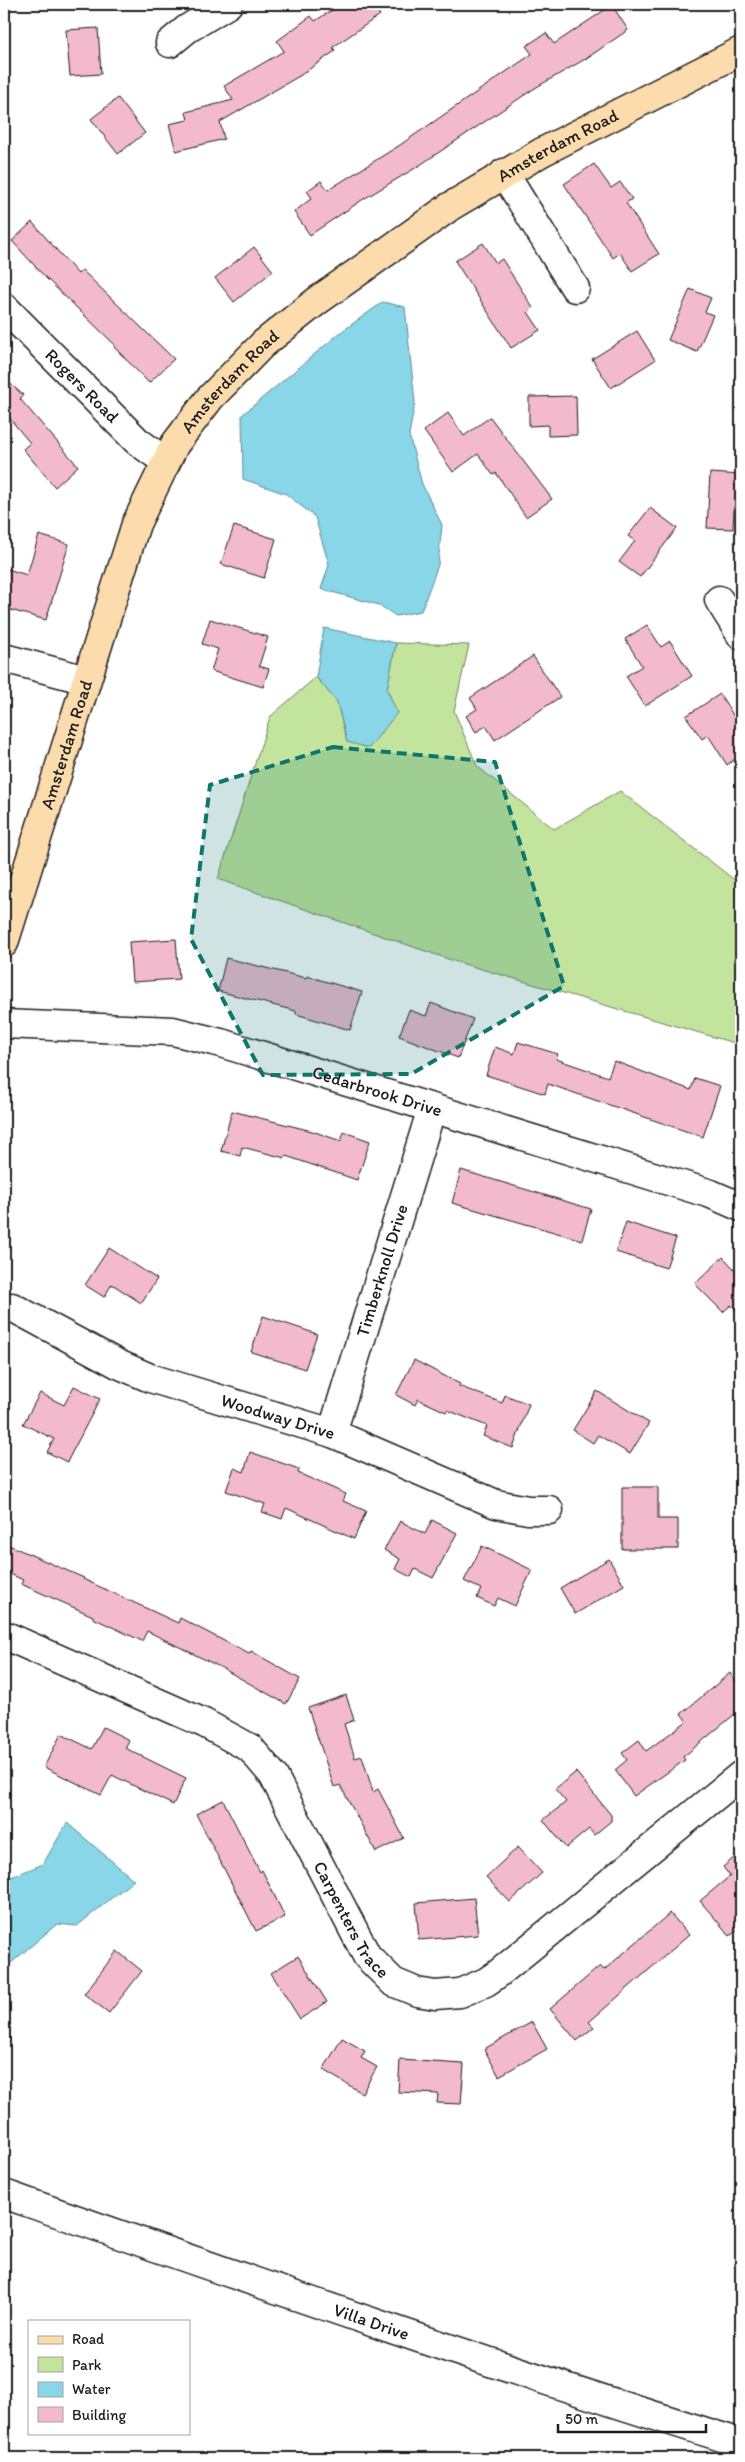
<svg xmlns="http://www.w3.org/2000/svg" width="745" height="2462" viewBox="0 0 745 2462" font-family="Itim,sans-serif">
  <style>
    .green { fill: #c3e49d; stroke: #70805c }
    .water { fill: #88d6e7; stroke: #5d8c96 }
    .building { fill: #f3bace; stroke: #1c1c1c }
    .lines { fill: none; stroke-linecap: round; stroke-linejoin: round }
    .minor-casing { stroke: #1c1c1c; stroke-width: 31 }
    .major-casing { stroke: #1c1c1c; stroke-width: 31 }
    .minor { stroke: #fff; stroke-width: 28 }
    .major { stroke: #fcdcac; stroke-width: 28 }
    .marked { fill: #0f766e; fill-opacity: 0.2; stroke: #0f766e; stroke-width: 4; stroke-dasharray: 10 6; stroke-linejoin: round }
    .labels { text-anchor: middle; stroke-width: 4.5; stroke-linejoin: round; paint-order: stroke }
    .street-label { font-size: 18px; fill: #1c1c1c; stroke: #fff }
  </style>
  <rect width="100%" height="100%" fill="#fff"/>
  <filter id="ink" filterUnits="userSpaceOnUse"><feTurbulence type="fractalNoise" baseFrequency=".02" numOctaves="2"/><feDisplacementMap in="SourceGraphic" scale="10" xChannelSelector="R" yChannelSelector="G"/><feConvolveMatrix kernelMatrix="1 2 1 2 8 2 1 2 1" color-interpolation-filters="sRGB"/></filter>
  <g filter="url(#ink)">
    <path class="green" d="M396,643L469,645L454,711L477,766L554,829L620,791L741,885V1045L454,961L218,879L270,717L316,677L337,702L347,742L397,713L387,689Z"/>
    <path class="water" d="M383,302L405,307L415,402L409,435L422,484L442,525L438,565L421,611L396,616L379,605L321,589L329,565L315,517L286,494L243,479L242,415L341,332Z
      M324,628L396,643L387,689L397,713L369,748L347,742L337,702L316,677Z
      M67,1823L134,1880L77,1926L57,1924L4,1969V1880L43,1864Z"/>
    <path class="building" d="M341,4H373L380,15L333,47L335,51L301,75L220,122L224,139L176,151L169,124L188,120L186,112L233,100L224,86L284,51L277,41L311,16L315,21Z
      M612,5L628,30L587,58L535,88L417,167L362,200L310,235L294,212L312,198L307,191L321,181L328,190L400,145L532,54L526,46L546,33L554,44Z
      M98,28L101,74L70,76L66,30Z
      M118,98L145,133L118,154L91,119Z
      M594,164L611,188L620,182L632,199L626,203L659,254L632,271L620,253L613,258L564,184Z
      M32,222L78,274L82,270L174,359L149,383L114,347L115,345L45,277L12,241Z
      M483,243L496,263L502,259L533,308L528,312L540,330L511,348L455,261Z
      M254,247L273,271L234,302L215,278Z
      M690,289L711,298L705,312L713,315L697,352L668,340Z
      M637,331L655,360L611,388L592,359Z
      M4,378L23,395L20,399L78,466L55,487L23,449L30,443L6,414L4,416Z
      M576,396L577,435L548,436V425L529,426V397Z
      M448,413L464,436L490,417L552,499L526,517L496,473L493,475L478,454L453,472L424,431Z
      M710,473L741,475V507H734L733,529L707,528Z
      M650,508L677,528L640,577L619,562L635,541L628,536Z
      M234,526L276,539L264,578L221,564Z
      M39,535L69,544L46,620L4,608V568L27,575Z
      M210,619L268,637L259,666L269,669L263,687L211,671L218,649L202,644Z
      M647,625L661,647L670,641L692,676L645,706L626,676L642,666L625,639Z
      M533,656L560,697L495,740L486,726L476,732L466,716L477,709L470,698Z
      M720,694L741,728V755L727,765L708,735L702,739L686,716Z
      M176,939L179,979L132,982L129,942Z
      M226,958L306,978L307,976L362,992L350,1030L296,1014V1011L218,991Z
      M431,1003L473,1019L458,1058L399,1036L409,1010L426,1016Z
      M518,1042L558,1054L556,1059L608,1077L614,1061L691,1090L695,1078L720,1086L703,1137L548,1084L545,1094L486,1075L495,1047L514,1054Z
      M232,1111L312,1131L341,1141L344,1132L370,1141L357,1180L286,1156L285,1158L242,1147L240,1156L221,1151Z
      M461,1170L591,1209L582,1240L452,1203Z
      M626,1222L676,1238L666,1268L616,1252Z
      M109,1248L157,1279L141,1303L112,1284L104,1297L85,1285Z
      M723,1257L741,1276V1315L731,1305L723,1312L695,1284Z
      M263,1316L317,1334L305,1369L251,1352Z
      M414,1360L460,1384L459,1386L502,1403L505,1395L529,1404L513,1448L483,1436L487,1426L447,1410L446,1412L418,1399L415,1405L396,1395Z
      M74,1386L100,1399L67,1462L47,1452L54,1439L23,1424L40,1393L64,1405Z
      M597,1391L649,1423L630,1454L598,1435L593,1443L573,1430Z
      M250,1452L299,1469L298,1473L346,1494L343,1501L366,1511L354,1539L286,1508L282,1519L262,1512L265,1504L226,1491L234,1468L244,1472Z
      M622,1487H658V1519H678V1549H622Z
      M432,1520L457,1533L433,1578L415,1569L411,1577L395,1569L400,1559L384,1550L400,1521L425,1534Z
      M4,1543L84,1578L83,1579L178,1623L180,1618L249,1654L251,1651L300,1679L286,1704L222,1668L147,1631L142,1641L93,1618V1616L21,1584L23,1580L4,1571Z
      M482,1546L532,1570L515,1606L498,1598L494,1606L477,1598L481,1589L464,1581Z
      M609,1559L624,1585L575,1614L560,1588Z
      M730,1673L741,1688V1709L683,1757L685,1760L634,1796L615,1770L627,1760L622,1753L639,1740L646,1751L687,1721L681,1714Z
      M346,1695L354,1720L344,1724L355,1758L362,1756L373,1792L378,1789L404,1838L376,1852L340,1785L334,1787L308,1708Z
      M103,1727L129,1740L125,1748L186,1778L173,1805L112,1775L101,1795L44,1767L61,1734L92,1749Z
      M576,1772L611,1815V1821L594,1835L589,1829L566,1848L543,1820L566,1802L555,1789Z
      M223,1800L260,1872L262,1870L285,1917L256,1931L196,1814Z
      M518,1847L542,1873L510,1902L486,1877Z
      M741,1852V1927L730,1936L700,1901L730,1876L723,1867Z
      M474,1898L478,1935L419,1940L416,1903Z
      M670,1913L689,1935L589,2022L594,2027L577,2041L550,2009L600,1966L604,1970Z
      M117,1951L142,1971L109,2013L84,1994Z
      M298,1956L327,2002L300,2019L271,1973Z
      M532,2022L547,2049L499,2076L484,2049Z
      M342,2038L365,2051L361,2058L377,2067L362,2093L323,2070Z
      M400,2060L464,2064L461,2104L437,2103L438,2094L398,2092Z"/>
    <g class="lines">
      <g class="minor-casing">
        <g id="minor">
          <path d="M170,43L187,29L228,4"/>
          <path d="M504,173L575,288"/>
          <path id="s1" d="M4,307L137,441L155,454L166,459"/>
          <path d="M719,600L741,635"/>
          <path d="M4,658L86,680"/>
          <path id="s2" d="M4,1024L173,1031L221,1043L711,1194L741,1207"/>
          <path id="s3" d="M12,1307L118,1364L150,1378L332,1433L496,1504L528,1510H549"/>
          <path id="s4" d="M332,1433L432,1108"/>
          <path id="s5" d="M4,1635L204,1723L250,1748L273,1775L367,1956L393,1982L417,1992L435,1995L460,1993L486,1982L499,1973L741,1775"/>
          <path id="s6" d="M4,2194C249,2280 493,2366 741,2443"/>
        </g>
      </g>
      <g class="major-casing">
        <g id="major">
          <path id="s7" d="M4,943L136,524L175,444L210,398L263,344L317,301L451,206L542,152L741,51"/>
        </g>
      </g>
      <use href="#minor" class="minor"/>
      <use href="#major" class="major"/>
    </g>
  </g>
  <path class="marked" d="M333,747L495,762L564,986L411,1074L263,1075L191,939L210,785Z"/>
  <g class="labels">
    <g class="street-label">
      <text dy="6" stroke="none"><textPath href="#s7" startOffset="1018">Amsterdam Road</textPath></text>
      <text dy="6" stroke="none"><textPath href="#s7" startOffset="612">Amsterdam Road</textPath></text>
      <text dy="6" stroke="none"><textPath href="#s1" startOffset="111">Rogers Road</textPath></text>
      <text dy="6" stroke="none"><textPath href="#s7" startOffset="208">Amsterdam Road</textPath></text>
      <text dy="6" stroke="none"><textPath href="#s2" startOffset="382">Cedarbrook Drive</textPath></text>
      <text dy="6" stroke="none"><textPath href="#s4" startOffset="170">Timberknoll Drive</textPath></text>
      <text dy="6" stroke="none"><textPath href="#s3" startOffset="289">Woodway Drive</textPath></text>
      <text dy="6" stroke="none"><textPath href="#s5" startOffset="471">Carpenters Trace</textPath></text>
      <text dy="6" stroke="none"><textPath href="#s6" startOffset="389">Villa Drive</textPath></text>
    </g>
  </g>
  <rect width="745" height="2462" fill="none" stroke="#fff" stroke-width="20"/>
  <rect x="10" y="10" width="725" height="2442" fill="none" stroke="#1c1c1c" stroke-width="2" filter="url(#ink)"/>
  <rect x="28" y="2320" width="162" height="115" fill="#ffffff" stroke="#a4a4a4"/>
  <rect x="38" y="2336" width="25" height="8" fill="#fcdcac" stroke="#a4a4a4"/>
  <text x="72" y="2344" font-size="15" fill="#1c1c1c">Road</text>
  <rect x="38" y="2357" width="25" height="15" fill="#c3e49d" stroke="#a4a4a4"/>
  <text x="72" y="2370" font-size="15" fill="#1c1c1c">Park</text>
  <rect x="38" y="2382" width="25" height="15" fill="#88d6e7" stroke="#a4a4a4"/>
  <text x="72" y="2394" font-size="15" fill="#1c1c1c">Water</text>
  <rect x="38" y="2407" width="25" height="15" fill="#f3bace" stroke="#a4a4a4"/>
  <text x="72" y="2420" font-size="15" fill="#1c1c1c">Building</text>
  <path d="M558 2424v8h148v-8" fill="none" stroke="#1c1c1c" stroke-width="2.5"/>
  <text x="565" y="2424" font-size="15" fill="#1c1c1c" stroke="#ffffff" stroke-width="4" paint-order="stroke">50 m</text>
</svg>
